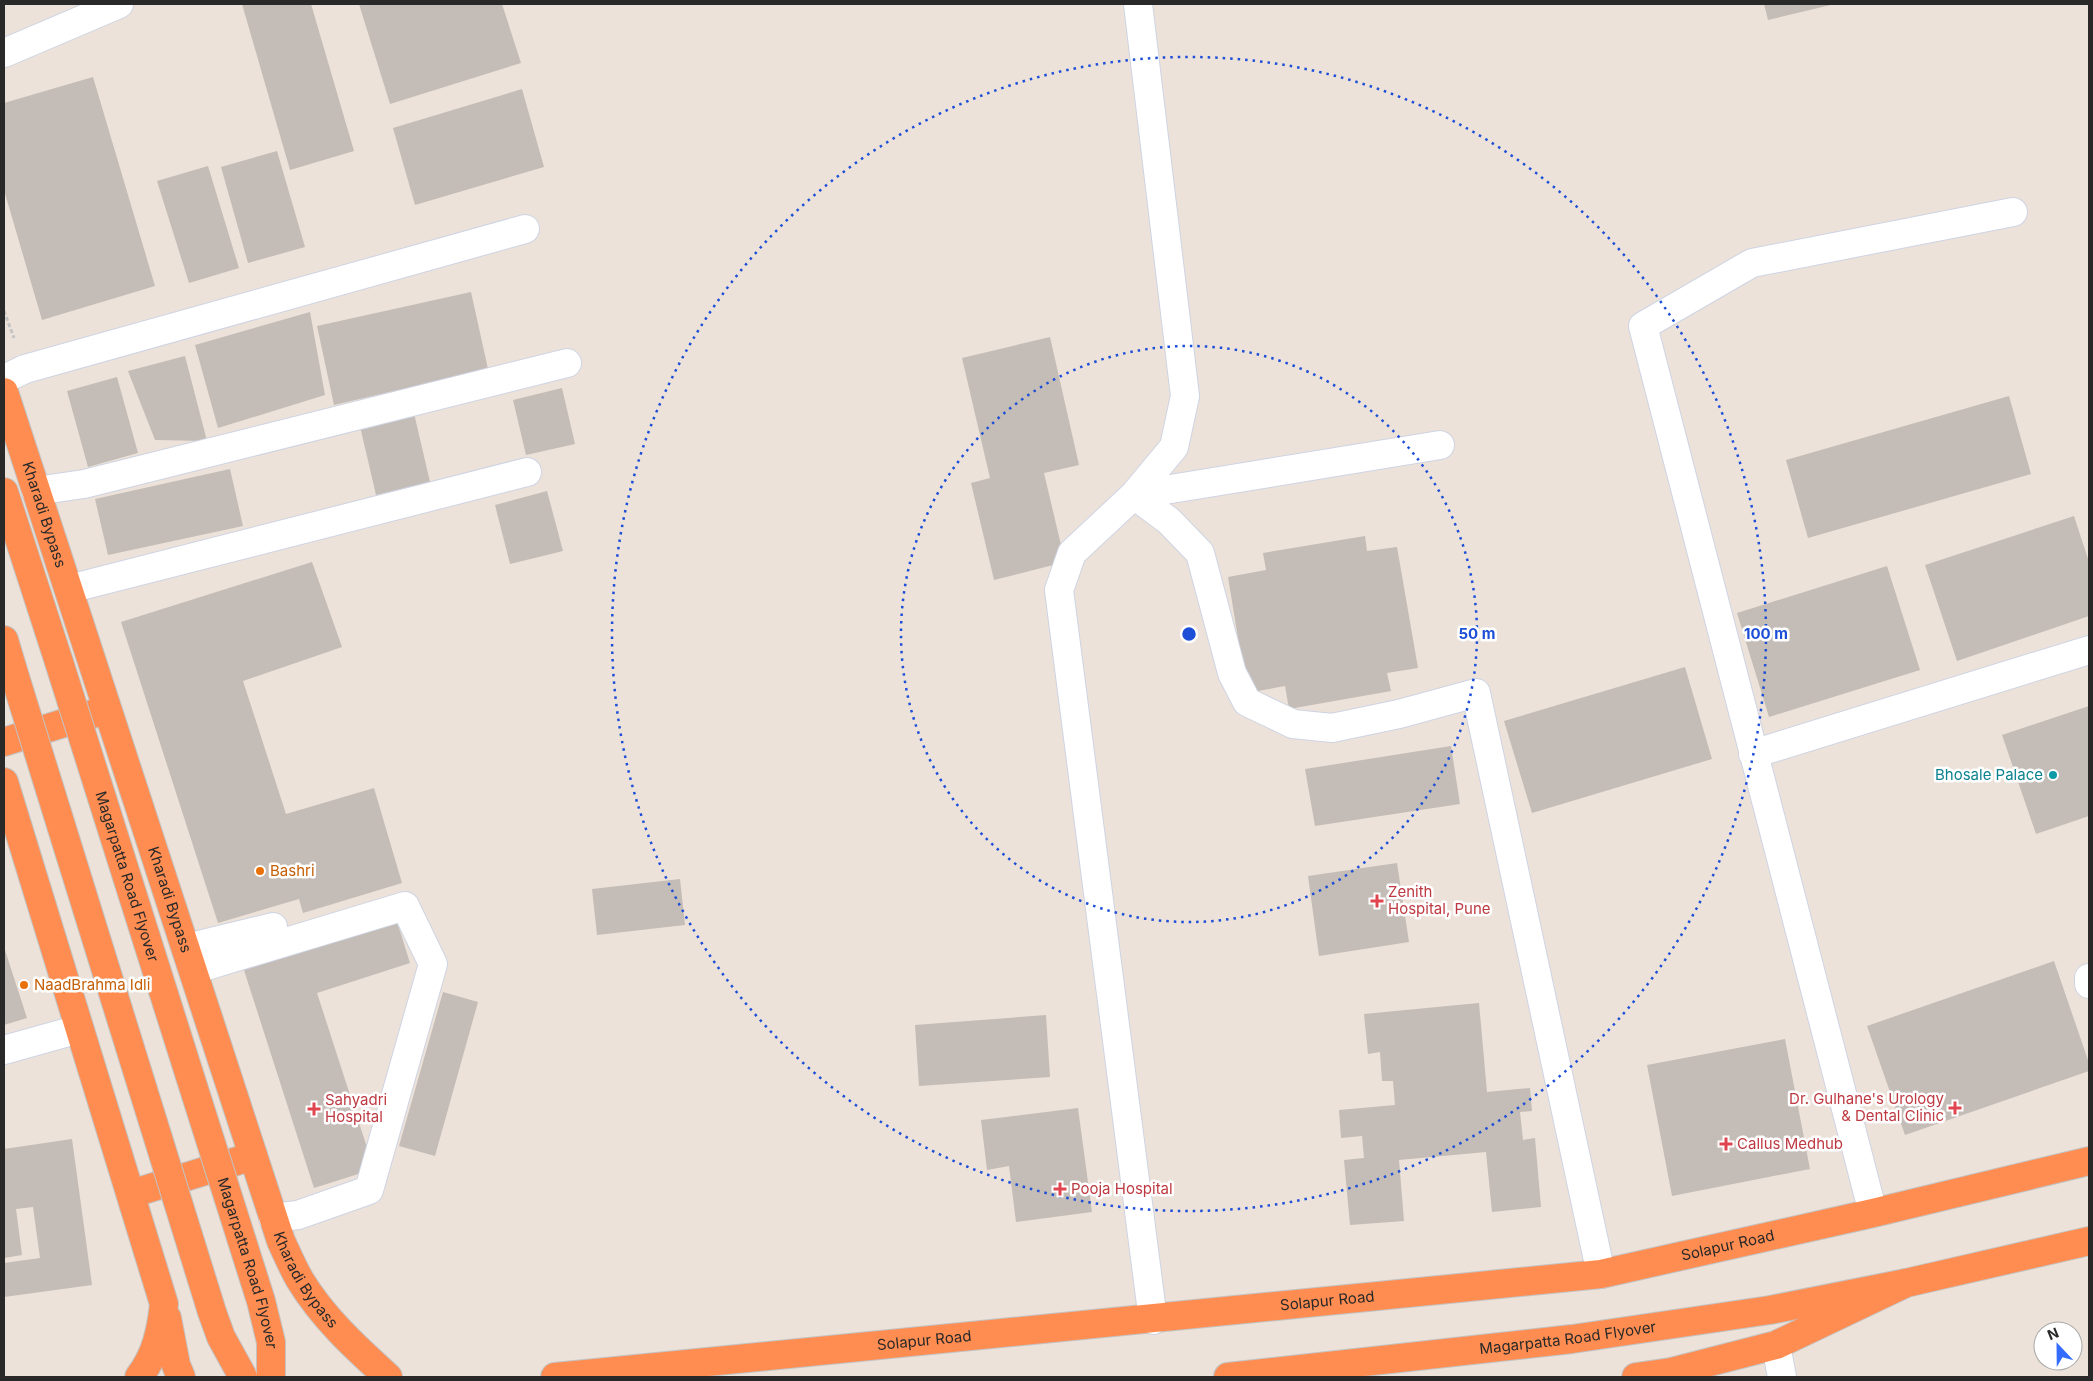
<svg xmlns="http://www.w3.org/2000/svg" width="2093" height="1381" viewBox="0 0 2093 1381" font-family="Inter,sans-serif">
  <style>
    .building { fill: #c4bcb6 }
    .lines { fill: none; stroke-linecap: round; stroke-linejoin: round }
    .minor-casing { stroke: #ced4e3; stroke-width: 30 }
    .highway-casing { stroke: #c3c3c3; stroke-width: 30 }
    .path { stroke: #c3c3c3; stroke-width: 3; stroke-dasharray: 4 2.5; stroke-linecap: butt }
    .minor { stroke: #fff; stroke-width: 28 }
    .highway { stroke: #ff8d51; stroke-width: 28 }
    .highway-bridge-casing { stroke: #c3c3c3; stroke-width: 30; stroke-linecap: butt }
    .highway-bridge { stroke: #ff8d51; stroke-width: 28 }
    .ring { fill: none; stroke: #1d4ed8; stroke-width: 2.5; stroke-dasharray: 2.5 5 }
    .culture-dot { fill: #0f9aa8; stroke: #fff; stroke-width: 2 }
    .food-dot { fill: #e8710a; stroke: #fff; stroke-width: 2 }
    .health-dot { fill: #e0444e; stroke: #fff; stroke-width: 2 }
    .labels { text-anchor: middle; stroke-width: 5; stroke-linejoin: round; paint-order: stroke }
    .street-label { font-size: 15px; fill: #292929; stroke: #fff }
    .culture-label { font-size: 15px; fill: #0d838f; stroke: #fff; text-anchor: end }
    .food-label { font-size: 15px; fill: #c56008; stroke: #fff; text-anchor: start }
    .health-label { font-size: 15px; fill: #be3a42; stroke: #fff; text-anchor: start }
    .centre { fill: #1d4ed8; stroke: #fff; stroke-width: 2.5 }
    .ring-label { font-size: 15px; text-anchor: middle; font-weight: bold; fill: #1d4ed8; stroke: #fff; stroke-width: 5; stroke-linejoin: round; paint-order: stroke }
  </style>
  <rect width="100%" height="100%" fill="#ece2d9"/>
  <path class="building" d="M242,4H311L354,151L290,170Z
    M359,4H502L521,63L390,104Z
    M1764,4H1835L1768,20Z
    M93,77L155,286L42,320L4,190V103Z
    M522,89L544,167L415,205L393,128Z
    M277,151L305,247L248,263L221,167Z
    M208,166L239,268L189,283L157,181Z
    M471,292L488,369L334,405L317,326Z
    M310,312L325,395L218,428L195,345Z
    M1050,337L1079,465L1044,473L1065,562L994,580L971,483L990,478L962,358Z
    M185,356L207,441L155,440L128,371Z
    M117,377L138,453L88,467L67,391Z
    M562,388L575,444L526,455L513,400Z
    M2009,396L2031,474L1808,538L1786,460Z
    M413,409L430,482L376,495L359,422Z
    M230,469L243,526L108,555L95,499Z
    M547,491L563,551L510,564L495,505Z
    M2074,516L2089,562V616L1957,661L1925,565Z
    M1365,536L1367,551L1397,547L1418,668L1387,673L1391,691L1289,709L1285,686L1247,693L1228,577L1266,570L1263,553Z
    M312,562L342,647L243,681L286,814L374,788L402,883L303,913L299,899L218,923L121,622Z
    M1887,566L1920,670L1769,717L1737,613Z
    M1685,667L1712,759L1532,813L1504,721Z
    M2089,706V816L2036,834L2002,735Z
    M1451,746L1460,804L1315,826L1305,769Z
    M1397,863L1409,942L1319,956L1308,876Z
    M680,879L685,925L597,935L592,889Z
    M395,915L410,963L317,993L374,1169L314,1188L242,964Z
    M4,947L27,1018L4,1025Z
    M2054,961L2089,1063V1071L1905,1135L1867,1026Z
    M443,992L478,1002L435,1156L399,1146Z
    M1479,1003L1487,1092L1530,1088L1532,1111L1520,1112L1523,1140L1535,1138L1541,1207L1492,1212L1486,1152L1399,1160L1404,1221L1350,1225L1344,1160L1364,1158L1362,1136L1341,1138L1339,1110L1395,1105L1393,1081H1382L1380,1052L1368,1054L1364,1014Z
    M1046,1015L1050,1077L919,1086L915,1025Z
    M1785,1039L1810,1169L1672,1196L1647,1065Z
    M1078,1108L1092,1212L1016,1222L1009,1166L987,1170L981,1120Z
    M72,1139L92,1285L4,1297V1263L40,1258L33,1207L16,1209L22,1255L4,1258V1149Z"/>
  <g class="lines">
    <g class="minor-casing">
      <path id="minor" d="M1138,4L1185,396L1174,447L1134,495L1072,553L1059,590L1153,1320
        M4,53L119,4
        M4,379L25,369L525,229
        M36,491L84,484L567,363
        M1134,495L1169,521L1200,553L1232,673L1247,702L1293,724L1332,728L1399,714L1476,693L1601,1274
        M1134,495L1440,445
        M69,589L527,472
        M1753,754L2089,650
        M186,948L273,927
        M193,970L405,906L433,964L369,1190L298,1215L273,1218
        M2089,978V984
        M4,1050L79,1029
        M1873,1213L1643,326L1752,263L2013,212
        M1776,1345L1782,1377"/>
    </g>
    <g class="highway-casing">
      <g id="highway">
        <path id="s1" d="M4,392L281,1241C287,1254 293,1268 300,1280C323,1318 356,1348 388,1377"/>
        <path d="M4,492L59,662"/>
        <path d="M4,640L15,677"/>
        <path d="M4,742L99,712"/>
        <path d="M4,782L164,1304C161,1331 156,1355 139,1377"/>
        <path d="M131,1194L253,1156"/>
        <path d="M167,1318L176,1365L181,1377"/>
        <path id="s2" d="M555,1377L1601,1274L1873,1213L2089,1161"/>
        <path id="s3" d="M1228,1377L1572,1339L1770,1310L1906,1283"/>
        <path d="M1636,1377L1671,1372L1776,1345L1906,1283L2089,1241"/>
      </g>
    </g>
    <path class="path" d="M4,311L14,338"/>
    <use href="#minor" class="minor"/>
    <use href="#highway" class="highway"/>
    <g class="highway-bridge-casing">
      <g id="highway-bridge">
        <path id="s4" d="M59,662L261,1301L271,1342V1377"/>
        <path d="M15,677L212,1312L221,1337L243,1377"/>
      </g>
    </g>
    <use href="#highway-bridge" class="highway-bridge"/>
  </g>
  <g class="ring">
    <circle cx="1189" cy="634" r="288"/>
    <circle cx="1189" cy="634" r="577"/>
  </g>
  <circle class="culture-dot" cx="2053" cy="775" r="5"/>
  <g class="food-dot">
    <circle cx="260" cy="871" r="5"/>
    <circle cx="24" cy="985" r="5"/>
  </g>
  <g class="health-dot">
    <path d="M1374.5 893.5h5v5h5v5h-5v5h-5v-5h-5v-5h5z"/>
    <path d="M1952.5 1100.5h5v5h5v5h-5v5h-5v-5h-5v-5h5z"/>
    <path d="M311.5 1101.5h5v5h5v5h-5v5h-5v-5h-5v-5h5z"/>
    <path d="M1723.5 1136.5h5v5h5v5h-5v5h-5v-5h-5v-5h5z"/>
    <path d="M1057.5 1181.5h5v5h5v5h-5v5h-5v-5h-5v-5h5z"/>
  </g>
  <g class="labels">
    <g class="street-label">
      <text dy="5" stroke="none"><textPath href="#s1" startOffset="129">Kharadi Bypass</textPath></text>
      <text dy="5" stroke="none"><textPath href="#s4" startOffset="225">Magarpatta Road Flyover</textPath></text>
      <text dy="5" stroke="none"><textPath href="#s1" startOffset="534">Kharadi Bypass</textPath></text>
      <text dy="5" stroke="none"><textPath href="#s2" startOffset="1181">Solapur Road</textPath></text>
      <text dy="5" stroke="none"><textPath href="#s4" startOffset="630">Magarpatta Road Flyover</textPath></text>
      <text dy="5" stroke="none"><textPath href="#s1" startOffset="939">Kharadi Bypass</textPath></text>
      <text dy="5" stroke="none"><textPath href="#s2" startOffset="776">Solapur Road</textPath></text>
      <text dy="5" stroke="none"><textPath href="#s3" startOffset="342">Magarpatta Road Flyover</textPath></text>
      <text dy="5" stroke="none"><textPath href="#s2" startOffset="371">Solapur Road</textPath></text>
    </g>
    <g class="culture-label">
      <text x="2043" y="780">Bhosale Palace</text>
    </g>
    <g class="food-label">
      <text x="270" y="876">Bashri</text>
      <text x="34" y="990">NaadBrahma Idli</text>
    </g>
    <g class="health-label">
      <text x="1388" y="897">Zenith<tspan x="1388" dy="17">Hospital, Pune</tspan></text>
      <text x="1944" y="1104" text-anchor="end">Dr. Gulhane's Urology<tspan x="1944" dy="17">&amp; Dental Clinic</tspan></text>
      <text x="325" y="1105">Sahyadri<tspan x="325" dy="17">Hospital</tspan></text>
      <text x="1737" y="1149">Callus Medhub</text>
      <text x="1071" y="1194">Pooja Hospital</text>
    </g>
  </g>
  <circle cx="1189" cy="634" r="8" class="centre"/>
  <g class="ring-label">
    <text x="1477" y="639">50 m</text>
    <text x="1766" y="639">100 m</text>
  </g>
  <rect width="2093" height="1381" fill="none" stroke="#292929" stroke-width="10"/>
  <g transform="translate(2058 1346) rotate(338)"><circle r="24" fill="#ffffff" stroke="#a9a9a9"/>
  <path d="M0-4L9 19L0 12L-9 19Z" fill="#336cff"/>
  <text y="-8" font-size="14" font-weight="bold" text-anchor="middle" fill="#292929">N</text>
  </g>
</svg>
